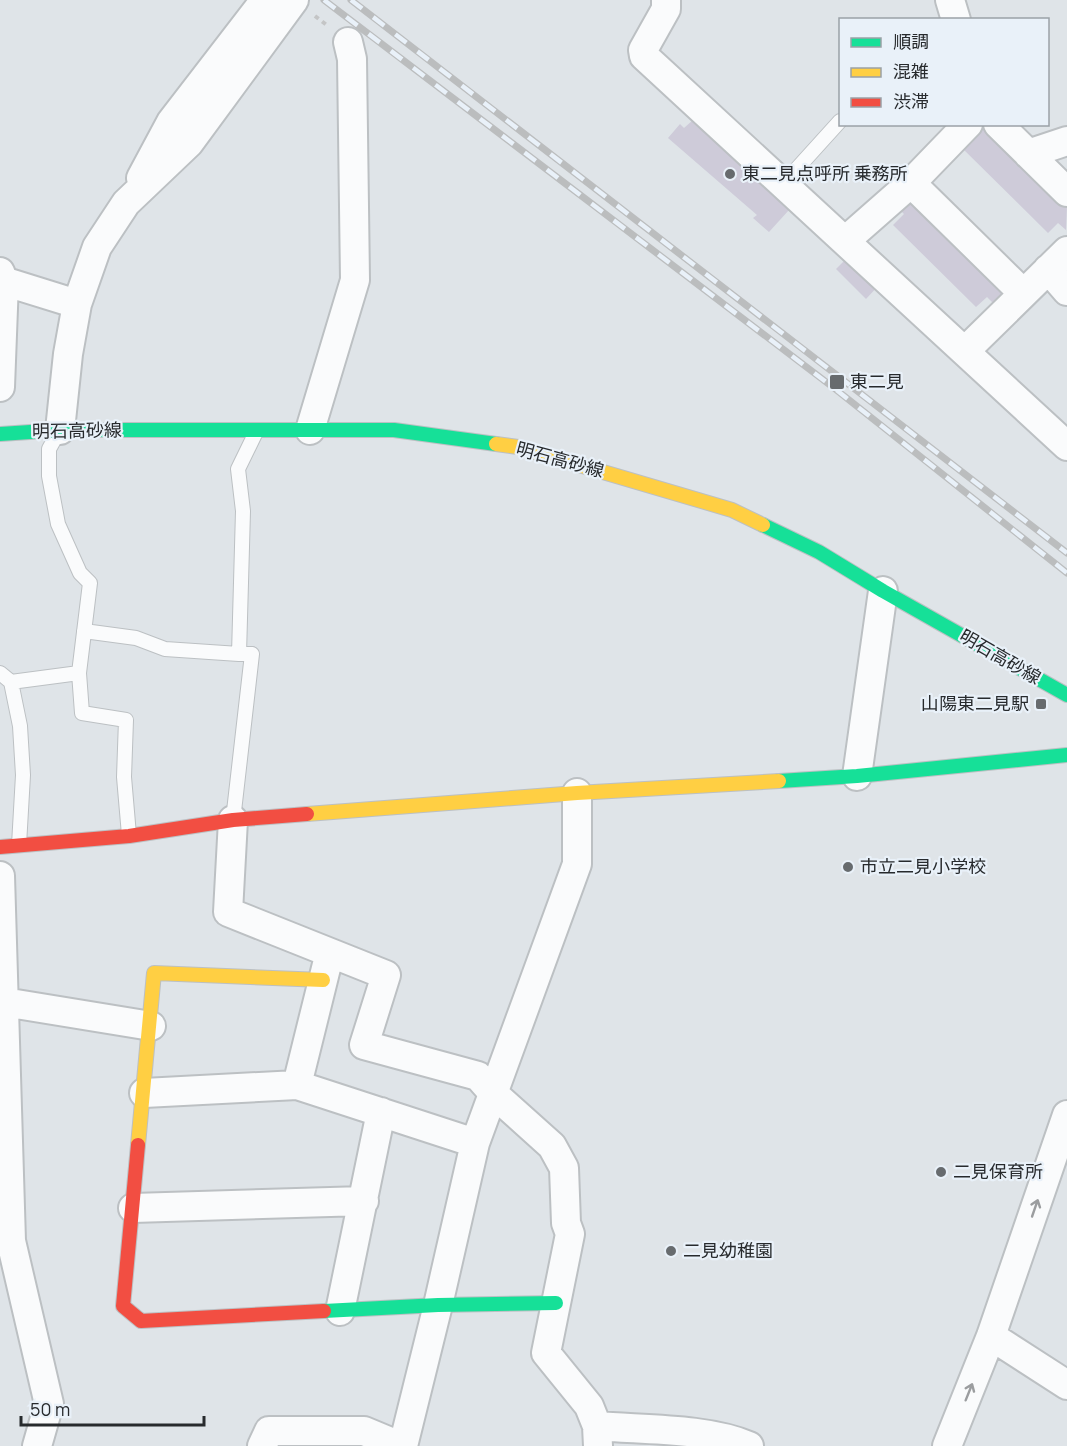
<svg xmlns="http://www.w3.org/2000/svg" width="1067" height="1446" viewBox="0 0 1067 1446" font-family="Manrope,'Noto Sans JP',sans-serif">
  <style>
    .building { fill: #cecbd9 }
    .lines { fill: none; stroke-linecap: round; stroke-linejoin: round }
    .lane-casing { stroke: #bcc0c3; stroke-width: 16 }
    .street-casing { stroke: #bcc0c3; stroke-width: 32 }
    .fast-casing { stroke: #bcc0c3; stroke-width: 16 }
    .slow-casing { stroke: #bcc0c3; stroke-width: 16 }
    .jam-casing { stroke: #bcc0c3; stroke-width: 16 }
    .path { stroke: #c4c5c6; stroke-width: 4; stroke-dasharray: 4.5 4.5; stroke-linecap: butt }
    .lane { stroke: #fafbfc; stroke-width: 14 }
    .street { stroke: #fafbfc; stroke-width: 28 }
    .fast { stroke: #16e098; stroke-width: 14 }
    .slow { stroke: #ffcf43; stroke-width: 14 }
    .jam { stroke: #f24e42; stroke-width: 14 }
    .rail-casing { stroke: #bbbdbe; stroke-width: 7 }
    .rail { stroke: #e9f1f9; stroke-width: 4.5; stroke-dasharray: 14; stroke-linecap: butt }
    .oneway { stroke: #9b9d9f }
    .poi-dot { fill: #676b6e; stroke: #e9f1f9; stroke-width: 2 }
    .labels { text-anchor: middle; stroke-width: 4.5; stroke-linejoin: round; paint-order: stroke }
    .poi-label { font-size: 18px; fill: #272a2d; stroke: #e9f1f9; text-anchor: start }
    .street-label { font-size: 18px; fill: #272a2d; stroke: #e9f1f9 }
  </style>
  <rect width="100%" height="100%" fill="#dfe4e8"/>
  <path class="building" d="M693,120L789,210L769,232L753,218L757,215L668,138L680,124L684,128Z
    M976,124H986L1067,206L1066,230L1058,223L1048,233L961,147Z
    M907,193L1006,290L993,303L987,297L976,307L893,225L904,214L895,205Z
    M850,255L880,284L866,299L836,269Z"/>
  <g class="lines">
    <g class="lane-casing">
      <path id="lane" d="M783,184L840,121
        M59,431L49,449V476L58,524L80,573L90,583L79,673
        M84,631L136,638L165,649L239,654
        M0,673L11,682L20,726L23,775L19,845
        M11,682L79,673L82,713L126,720L124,777L129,835
        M233,820L252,654H239L243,511L238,469L257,430"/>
    </g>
    <g class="street-casing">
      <path id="street" d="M666,0V9L643,50L644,56L1067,446
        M950,0L956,20
        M998,124L1067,192
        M1028,154L1067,141
        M141,178L171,122L265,0
        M911,183L1023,293
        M845,241L911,183L968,124
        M1048,269L1067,291
        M0,272L4,282L0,387
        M0,280L77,304
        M965,351L1067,251
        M60,430L68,354L77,304L97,247L126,203L189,143L294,0
        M310,430L355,280L352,59L348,42
        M857,776L883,591
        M233,820L228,912L386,975L364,1045L478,1076L493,1093L552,1146L564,1168L566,1223L570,1234L546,1353L589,1406L597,1426L598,1446
        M0,876L11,1241L49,1404L37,1446
        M4,1002L151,1026
        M297,1085L328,960
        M144,1093L297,1085L475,1143
        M133,1208L364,1201
        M340,1311L381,1112
        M991,1336L1067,1385
        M597,1426C644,1430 707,1428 749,1446
        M262,1446L269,1431H364L400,1446
        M403,1446L438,1305L475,1143L577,864V793
        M947,1446L991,1336L1067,1115"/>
    </g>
    <g class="fast-casing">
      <path id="fast" d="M0,434L60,430H394L496,444
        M763,525L819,552L883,591L1067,695
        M779,781L857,776L1067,755
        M324,1311L438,1305L556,1303"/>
    </g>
    <g class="slow-casing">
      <path id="slow" d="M496,444L518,447L732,510L763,525
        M307,814L577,793L779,781
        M138,1145L154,973L323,980"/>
    </g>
    <g class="jam-casing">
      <path id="jam" d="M0,847L129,836L233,820L307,814
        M138,1145L123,1306L141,1321L324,1311"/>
    </g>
    <path class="path" d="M315,16L328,26"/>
    <use href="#lane" class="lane"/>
    <use href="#street" class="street"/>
    <use href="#fast" class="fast"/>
    <use href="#slow" class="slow"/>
    <use href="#jam" class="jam"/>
    <g class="rail-casing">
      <path id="rail" d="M324,0L834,388L1067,573
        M351,0L1067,553"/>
    </g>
    <use href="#rail" class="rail"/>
  </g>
  <defs><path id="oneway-shaft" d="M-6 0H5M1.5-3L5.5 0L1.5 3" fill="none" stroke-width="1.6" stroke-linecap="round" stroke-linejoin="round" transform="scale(1.5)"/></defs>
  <g class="oneway">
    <use href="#oneway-shaft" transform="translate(1035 1208) rotate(-71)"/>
    <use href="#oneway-shaft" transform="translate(969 1392) rotate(-68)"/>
  </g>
  <g class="poi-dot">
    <circle cx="730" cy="174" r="6"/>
    <rect x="829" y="374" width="16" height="16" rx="3"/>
    <rect x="1035" y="698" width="12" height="12" rx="3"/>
    <circle cx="848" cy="867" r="6"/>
    <circle cx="941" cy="1172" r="6"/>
    <circle cx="671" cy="1251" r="6"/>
  </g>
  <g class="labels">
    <g class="poi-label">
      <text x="742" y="180">東二見点呼所 乗務所</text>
      <text x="850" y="388">東二見</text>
      <text x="1029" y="710" text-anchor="end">山陽東二見駅</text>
      <text x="860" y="873">市立二見小学校</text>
      <text x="953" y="1178">二見保育所</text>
      <text x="683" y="1257">二見幼稚園</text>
    </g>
    <g class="street-label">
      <text transform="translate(77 431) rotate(-1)" y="6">明石高砂線</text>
      <text transform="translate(560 460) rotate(15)" y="6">明石高砂線</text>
      <text transform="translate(1000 657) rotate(30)" y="6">明石高砂線</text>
    </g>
  </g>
  <rect x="839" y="18" width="210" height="108" fill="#e9f1f9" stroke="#9ba1a7" stroke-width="1.5"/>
  <rect x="851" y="38" width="30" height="9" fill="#16e098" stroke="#9ba1a7" stroke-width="1.5"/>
  <text x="893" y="48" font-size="18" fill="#272a2d">順調</text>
  <rect x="851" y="68" width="30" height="9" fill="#ffcf43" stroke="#9ba1a7" stroke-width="1.5"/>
  <text x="893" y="78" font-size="18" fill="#272a2d">混雑</text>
  <rect x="851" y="98" width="30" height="9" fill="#f24e42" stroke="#9ba1a7" stroke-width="1.5"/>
  <text x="893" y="108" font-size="18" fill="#272a2d">渋滞</text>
  <path d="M21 1416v9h183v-9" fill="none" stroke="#272a2d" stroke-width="3"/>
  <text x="30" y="1416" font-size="18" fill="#272a2d" stroke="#e9f1f9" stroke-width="4.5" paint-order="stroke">50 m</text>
</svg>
